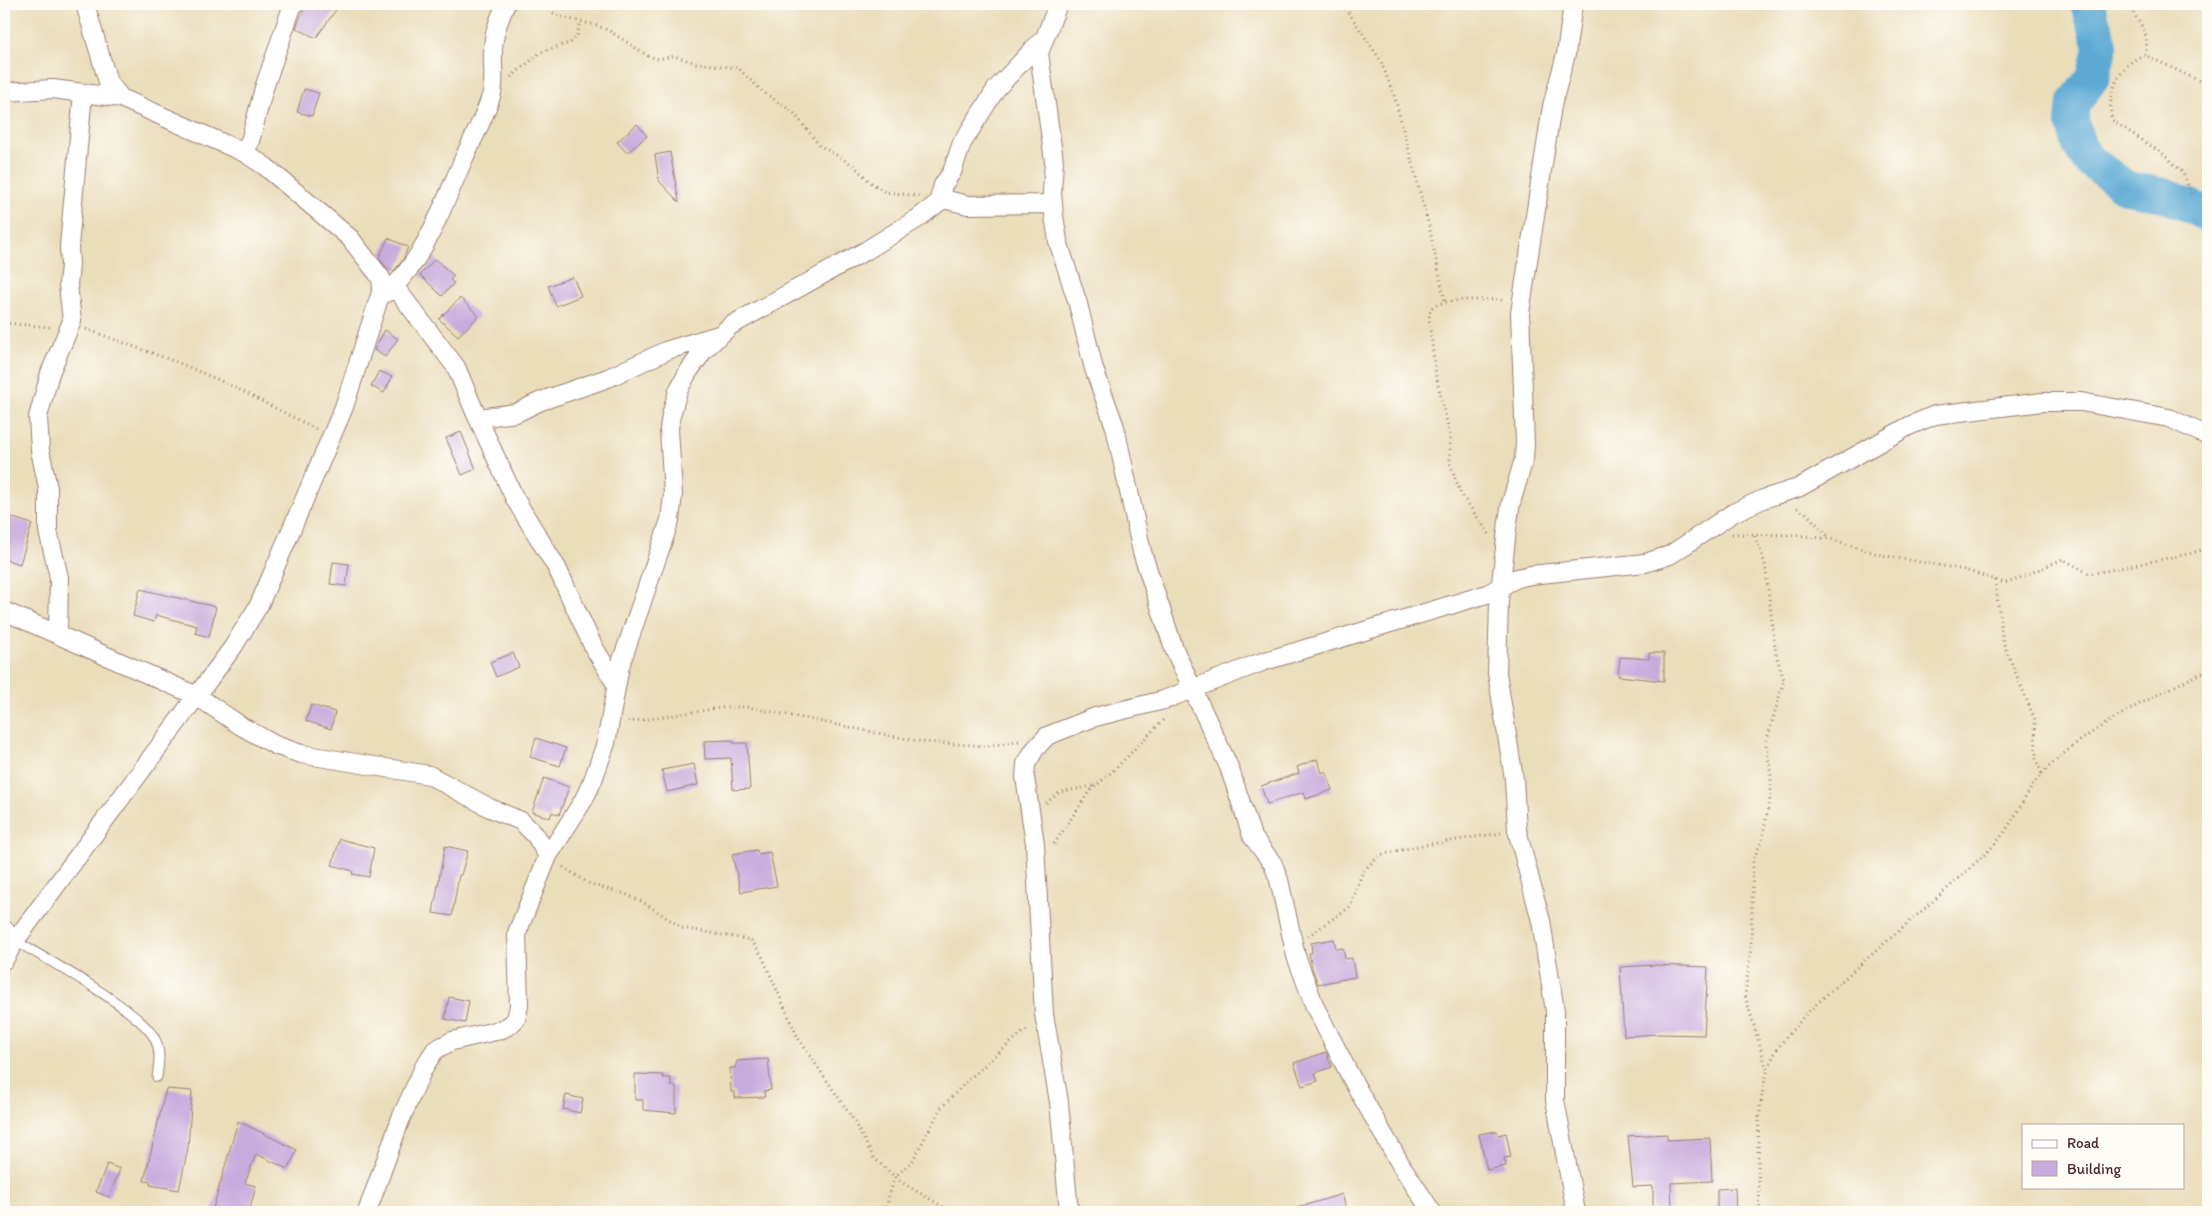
<svg xmlns="http://www.w3.org/2000/svg" width="2212" height="1216" viewBox="0 0 2212 1216" font-family="Itim,sans-serif">
  <style>
    .lines { fill: none; stroke-linecap: round; stroke-linejoin: round }
    .river { stroke: #5ba9d4; stroke-width: 34 }
    .building { fill: #c8abdd }
    .service-casing { stroke: #9a7e72; stroke-width: 11 }
    .minor-casing { stroke: #9a7e72; stroke-width: 20 }
    .path { stroke: #9a7e72; stroke-width: 3; stroke-dasharray: 1 4; stroke-linecap: butt }
    .service { stroke: #fff; stroke-width: 9 }
    .minor { stroke: #fff; stroke-width: 18 }
  </style>
  <rect width="100%" height="100%" fill="#fdfcf7"/>
  <filter id="ink" filterUnits="userSpaceOnUse"><feTurbulence type="fractalNoise" baseFrequency=".02" numOctaves="2"/><feDisplacementMap in="SourceGraphic" scale="10" xChannelSelector="R" yChannelSelector="G"/><feConvolveMatrix kernelMatrix="1 2 1 2 8 2 1 2 1" color-interpolation-filters="sRGB"/></filter>
  <filter id="wash" filterUnits="userSpaceOnUse"><feTurbulence type="fractalNoise" baseFrequency=".0096" numOctaves="4" result="noise"/><feDisplacementMap in="SourceGraphic" scale="20" xChannelSelector="R" yChannelSelector="G"/><feGaussianBlur stdDeviation="1.12" result="paint"/><feColorMatrix in="noise" values="0 0 0 0 0 0 0 0 0 0 0 0 0 0 0 0 0 1.4 0 .05"/><feComposite in="paint" operator="in"/></filter>
  <g filter="url(#wash)">
    <rect width="100%" height="100%" fill="#eaddba"/>
    <g class="lines">
      <path class="river" d="M2087,4L2101,45L2093,77L2074,103L2072,122L2079,145L2088,160L2127,188L2164,195L2197,209L2208,217"/>
    </g>
    <g id="blocks">
      <path class="building" d="M306,4H340L316,38L296,28Z
        M304,89L319,93L312,116L297,112Z
        M637,124L647,136L627,153L617,142Z
        M670,152L679,202L659,181L655,155Z
        M388,238L408,247L403,260L394,271L386,267L379,258Z
        M435,259L454,276L450,280L454,283L442,296L420,275Z
        M573,277L581,296L556,306L548,286Z
        M460,298L479,316L458,336L439,319Z
        M385,330L398,339L385,357L374,350Z
        M379,371L392,377L384,393L371,386Z
        M461,432L476,469L462,475L446,438Z
        M4,515L32,524L20,564L4,559Z
        M333,562L349,564L346,586L330,584Z
        M140,589L216,607L209,637L195,633L197,626L156,615L154,622L133,616Z
        M513,653L519,667L496,677L490,662Z
        M1649,653H1664V681L1618,676L1620,657L1649,659Z
        M311,705L335,712L331,729L306,721Z
        M536,738L566,748L560,766L530,757Z
        M733,740V743H747L750,789L733,790L731,758L705,759L704,741Z
        M1317,759L1322,773L1326,771L1332,790L1306,799L1304,792L1267,804L1261,786L1299,773L1297,767Z
        M694,764L698,785L667,792L662,770Z
        M544,778L569,787L559,815L552,812L550,818L532,812Z
        M340,839L374,848L369,877L352,874L353,871L332,865Z
        M445,846L468,851L461,875H459L452,916L433,913Z
        M757,850L758,854L770,852L777,886L741,892L732,854Z
        M1334,939L1336,949L1343,948L1345,959L1352,958L1355,977L1318,984L1312,968L1309,953H1312L1311,943Z
        M1655,965L1708,967L1704,1035L1660,1034L1624,1036L1620,967Z
        M449,997L469,1001L465,1023L445,1019Z
        M1326,1052L1332,1067L1315,1073L1318,1081L1302,1086L1294,1063Z
        M768,1059L771,1090L764,1091L765,1097L735,1098V1092H731L730,1068H735L737,1061Z
        M635,1074L663,1075V1078H671V1086H676V1113L643,1110V1100H635Z
        M166,1089L192,1091L188,1148L179,1190L150,1185L151,1182L144,1181Z
        M566,1095L583,1099L580,1113L563,1109Z
        M238,1121L297,1150L288,1169L256,1154L245,1183L256,1186L249,1212H212Z
        M1497,1131L1498,1135L1506,1133L1511,1157L1504,1158L1506,1166L1487,1170L1479,1134Z
        M1667,1134V1140L1710,1138L1712,1181L1671,1183L1672,1209H1653V1186L1633,1187L1628,1136Z
        M107,1164L120,1169L109,1197L96,1192Z
        M1735,1188L1736,1212H1717V1189Z
        M1342,1194L1347,1212H1295L1294,1209Z"/>
    </g>
  </g>
  <g filter="url(#ink)">
    <use href="#blocks" fill-opacity="0" stroke="#9a7e72" stroke-width="1"/>
    <g class="lines">
      <g class="service-casing">
        <path id="service" d="M15,941C47,959 140,1010 155,1039C161,1052 159,1063 157,1077"/>
      </g>
      <g class="minor-casing">
        <path id="minor" d="M85,4L108,82L121,98
          M1058,4L1039,53L1054,161L1052,192L1054,216L1058,241L1078,304L1094,369L1115,427L1142,552L1174,649L1229,767L1252,836L1273,864L1279,880L1296,956L1315,1007L1354,1083L1401,1165L1432,1212
          M1573,4L1566,54L1552,106L1520,313L1525,443L1524,459L1511,503L1508,521L1499,601L1497,673L1514,779L1517,830L1541,921L1555,1011V1100L1576,1212
          M4,92L53,89L121,98L245,153L266,167L350,238L381,278L382,289L344,407L259,605L233,647L15,941L4,960
          M245,153L250,141L264,88L293,4
          M938,203L943,185L952,172L962,143L996,89L1042,40
          M395,287L456,367L475,412L515,499L557,568L593,646L616,684
          M386,293C423,265 446,198 465,156C474,136 486,114 492,93C495,79 492,65 493,51C493,34 499,19 506,4
          M478,418L516,413L541,401L608,378L668,350L718,335
          M4,611L197,696L241,726L275,745L301,754L429,775L490,808L521,821L536,836L548,856
          M58,635L59,577L48,531V488L40,450L38,417L50,373L72,321L68,285L70,265L69,246L83,93
          M4,929L15,941
          M367,1212L401,1118L424,1067L435,1050L452,1041L500,1030L510,1025L516,1019L519,1006L517,933L548,856L583,801L593,780L606,743L620,666L670,520L673,494L669,429L671,415L678,391L688,372L704,350L730,326L867,250L917,219L943,199L968,205L1053,204
          M1069,1212L1059,1102L1044,1014L1035,844L1025,777L1026,764L1035,749L1047,736L1095,717L1164,700L1262,662L1487,594L1517,578L1531,575L1645,563L1670,555L1733,513L1763,499L1798,488L1909,426L1935,415L2043,402H2081L2169,418L2208,436"/>
      </g>
      <path class="path" d="M535,4L561,17L595,25L608,30L648,56L658,59L674,56L696,63L738,68L763,92L794,113L819,145L853,165L870,182L885,192L919,196
        M1343,4L1381,61L1395,98L1429,226L1445,302
        M2128,4C2138,22 2151,34 2145,55
        M511,77L541,52L572,42L577,36L581,21
        M2192,194L2183,173L2166,156L2112,120C2106,95 2119,63 2145,55L2208,85
        M4,323L50,327
        M86,329L179,363L228,384L316,429
        M1797,508L1805,512L1830,538
        M1489,534L1461,494L1450,463V435L1436,376L1429,319C1429,318 1430,311 1430,310C1437,297 1490,300 1505,300
        M1732,534L1796,535L1831,539L1881,555L1965,570L2005,583L2013,581L2063,559L2090,574L2188,554L2208,548
        M1755,536L1765,564L1776,654L1784,680L1766,743L1771,776V793L1762,840L1753,860L1751,948L1745,995L1767,1070
        M1995,580L2003,642L2035,720L2036,759L2042,774
        M628,722L727,707H748L923,742L988,746L1019,741
        M1046,803L1060,792L1093,786
        M1054,844L1089,792L1115,769L1165,718
        M563,867L590,884L625,894L643,902L682,928L751,940L762,956L798,1038L851,1116L874,1158L901,1182L952,1212
        M1308,936L1350,907L1363,871L1380,855L1418,846L1501,833
        M887,1212L888,1199L895,1177L913,1160L941,1108L969,1079L1024,1031L1030,1029
        M1760,1212C1758,1165 1753,1095 1775,1053C1783,1039 1795,1028 1804,1016C1864,958 1930,907 1990,849C2015,825 2021,797 2042,774C2084,729 2152,697 2208,670"/>
      <use href="#service" class="service"/>
      <use href="#minor" class="minor"/>
    </g>
  </g>
  <rect width="2212" height="1216" fill="none" stroke="#fdfcf7" stroke-width="20"/>
  <rect x="2022" y="1124" width="162" height="65" fill="#fdfcf7" stroke="#b5a4a5"/>
  <rect x="2032" y="1140" width="25" height="8" fill="#ffffff" stroke="#b5a4a5"/>
  <text x="2067" y="1148" font-size="15" fill="#4a1f2b">Road</text>
  <rect x="2032" y="1161" width="25" height="15" fill="#c8abdd" stroke="#b5a4a5"/>
  <text x="2067" y="1174" font-size="15" fill="#4a1f2b">Building</text>
</svg>
